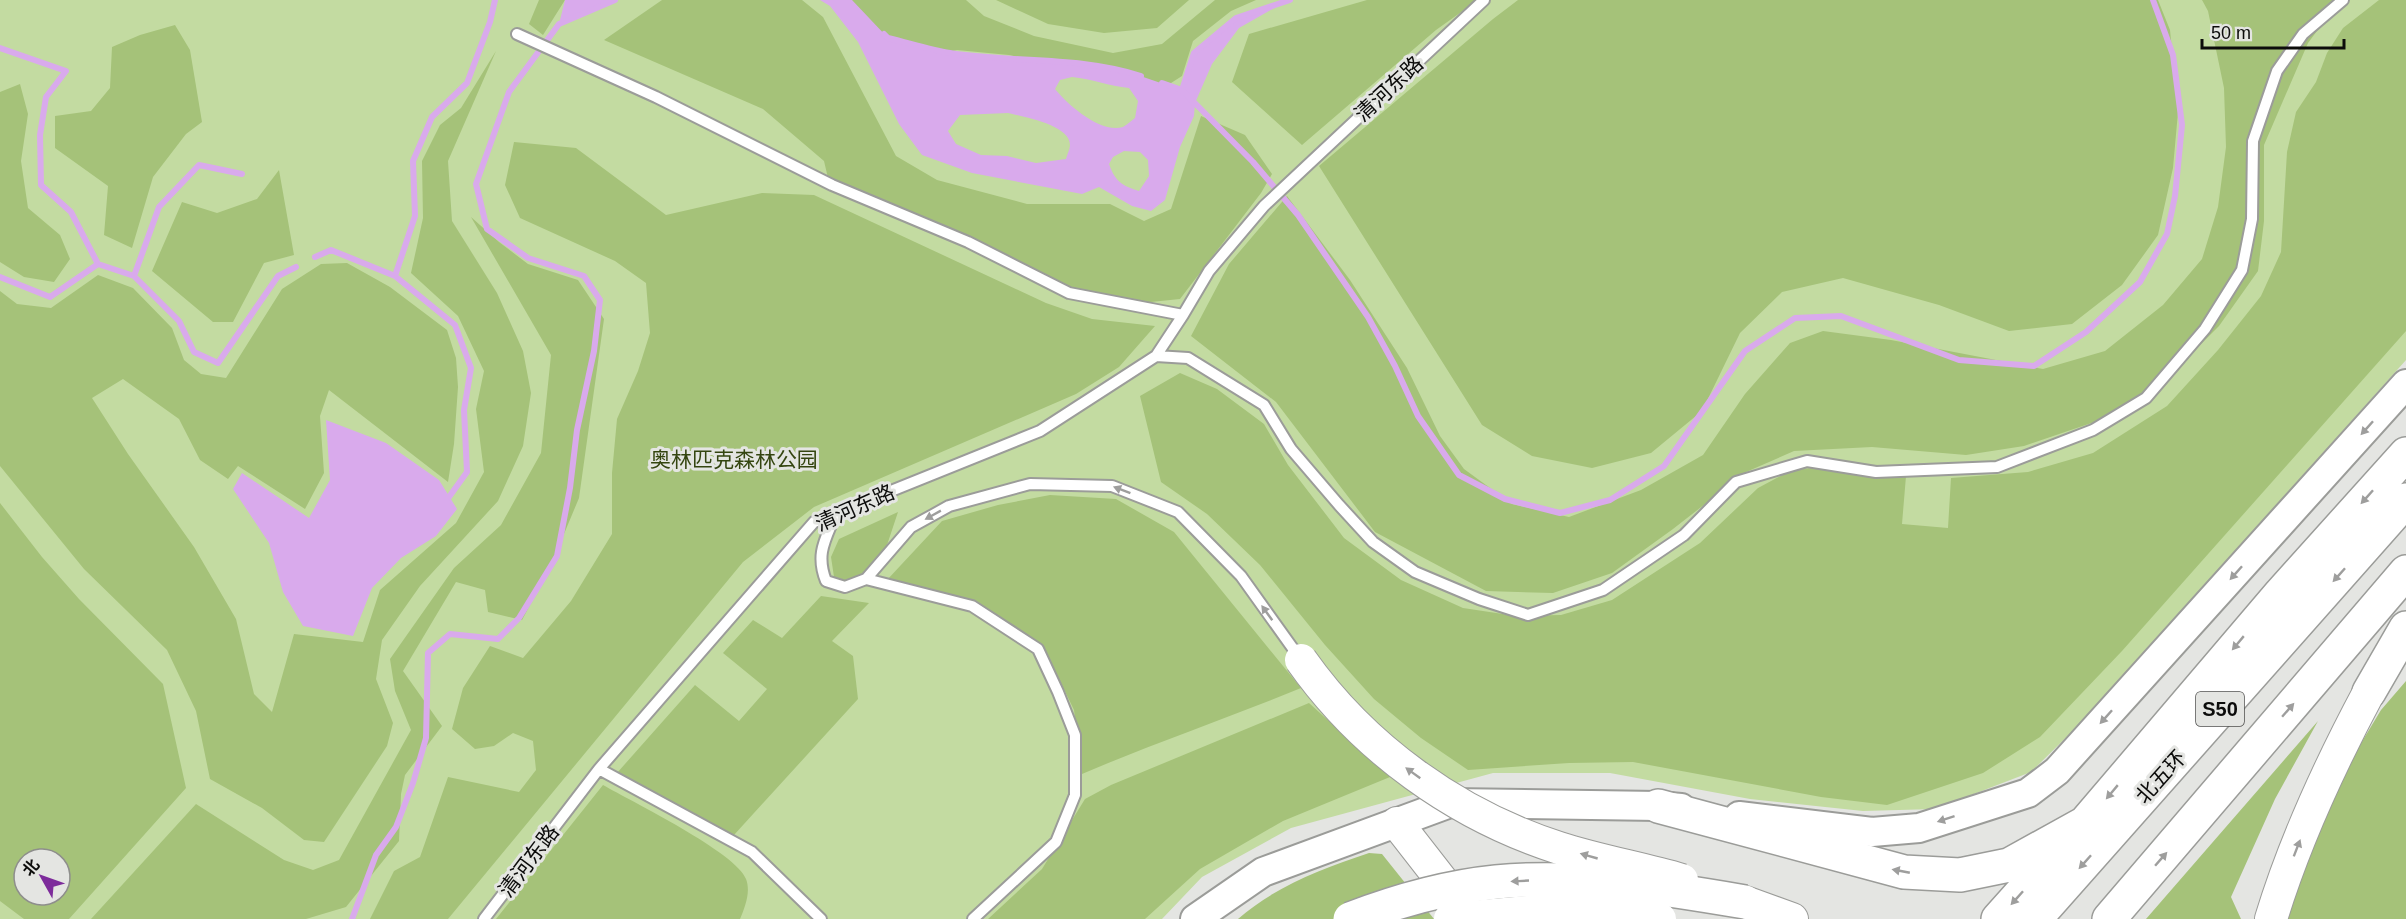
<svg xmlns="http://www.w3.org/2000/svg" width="2406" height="919" viewBox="0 0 2406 919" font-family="Helvetica,'Noto Sans SC',sans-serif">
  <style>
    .green { fill: #c3dba1; fill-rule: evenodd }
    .forest { fill: #a5c279; fill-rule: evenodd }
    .water { fill: #d9aaec; fill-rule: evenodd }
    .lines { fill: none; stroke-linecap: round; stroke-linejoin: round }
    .stream { stroke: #d9aaec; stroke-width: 6 }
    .service-casing { stroke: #9b9c99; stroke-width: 14 }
    .tertiary-casing { stroke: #9b9c99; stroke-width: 32 }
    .secondary-casing { stroke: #9b9c99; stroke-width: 34 }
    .motorway-casing { stroke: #9b9c99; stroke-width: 36 }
    .service { stroke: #fff; stroke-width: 10 }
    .tertiary { stroke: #fff; stroke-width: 28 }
    .secondary { stroke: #fff; stroke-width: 32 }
    .motorway { stroke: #fff; stroke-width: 33 }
    .secondary-bridge-casing { stroke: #9b9c99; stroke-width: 34; stroke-linecap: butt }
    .motorway-bridge-casing { stroke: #9b9c99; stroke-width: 36; stroke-linecap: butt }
    .secondary-bridge { stroke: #fff; stroke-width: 32 }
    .motorway-bridge { stroke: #fff; stroke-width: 33 }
    .oneway { fill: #9e9e9d }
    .labels { text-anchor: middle; stroke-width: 6; stroke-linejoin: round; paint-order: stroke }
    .shield { fill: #e4e5e2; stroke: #4d4d4c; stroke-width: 1.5 }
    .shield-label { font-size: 20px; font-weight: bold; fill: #0c0c0b }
    .street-label { font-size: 21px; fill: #0c0c0b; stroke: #e4e5e2 }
    .park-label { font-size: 21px; fill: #344510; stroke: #e4e5e2 }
  </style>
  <rect width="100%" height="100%" fill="#e4e5e2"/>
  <path class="green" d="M0,0H2406V360L2097,707L2031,772L1935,809L1863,811L1750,799L1610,773H1493L1291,828L1202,877L1162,919H0ZM24,859H60V895H24Z"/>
  <path class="forest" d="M539,0H565L543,35L529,24Z
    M662,0H802L823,17L896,156L937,180L1027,204H1110L1144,221L1171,209L1201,116L1245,135L1272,174L1261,193L1180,299L1141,303L1068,293L828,178L824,161L763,109L604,40Z
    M847,0H966L984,16L1034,36L1113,53L1162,44L1215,0H1256L1231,11L1193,41L1182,76L1160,90L1009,55L957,50L921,58L866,28Z
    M996,0H1189L1157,28L1104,33L1048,24Z
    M1367,0H1478L1436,30L1302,145L1232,82L1249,34Z
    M1518,0H2158L2170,30L2178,112L2173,168L2158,235L2122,285L2072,324L2009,331L1939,305L1843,278L1782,292L1740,333L1702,411L1651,453L1592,468L1532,456L1482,425L1319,166L1493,19Z
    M2202,0H2340L2308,43L2264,145V221L2258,271L2219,326L2163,382L2106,418L2024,446L1966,455L1872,447L1794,451L1746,472L1673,529L1612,573L1553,593L1486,591L1375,532L1276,402L1191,336L1229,264L1287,196L1350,280L1407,368L1440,436L1464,469L1512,504L1569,517L1641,490L1703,455L1745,394L1790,343L1823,331L1891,340L2043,369L2105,351L2163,305L2202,259L2218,207L2226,147L2224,88L2208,11Z
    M2379,0H2406V331L2122,651L2040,737L1983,773L1887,805L1821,797L1633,762L1569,763L1468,770L1421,738L1374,699L1325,645L1260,565L1207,514L1161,482L1140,396L1180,373L1217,389L1264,424L1288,465L1344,538L1401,580L1463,608L1516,616L1561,615L1612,600L1700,543L1758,488L1792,470L1821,467L1906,476L1902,524L1948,528L1951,478L2028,472L2093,453L2167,406L2218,350L2261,296L2281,252L2287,152L2296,112L2316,82L2327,53L2343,28Z
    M175,25L190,50L202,122L186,134L153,177L132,248L104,235L108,186L55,148V116L91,111L110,88L112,47L140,35Z
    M496,51L448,161L452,221L497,293L523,351L531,393L523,446L498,501L420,586L382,640L376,679L393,723L387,746L324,842L304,840L262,808L210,779L196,711L167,650L84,569L0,466V291L17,304L51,308L98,275L133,288L172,328L184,360L201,374L226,378L282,289L321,264L347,263L390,287L447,330L456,358L458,387L454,444L448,482L329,390L320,416L324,473L305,509L238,466L228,479L200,460L179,419L123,379L92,398L128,454L194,547L236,619L254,694L272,712L294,634L363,642L380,590L456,523L484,472L476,409L484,371L458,316L411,273L423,218L422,161L440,125L461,108Z
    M20,84L28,114L21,161L28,208L60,235L70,259L54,282L24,277L0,262V92Z
    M514,142L576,148L666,215L762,193L814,195L1046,303L1092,319L1155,326L1119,367L1076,394L814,507L743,562L448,919H370L394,871L420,857L448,777L519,792L536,770L533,741L513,733L494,746L475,749L452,729L463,688L490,646L523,658L571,601L612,534V473L617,419L638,371L650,333L646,283L615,261L520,218L505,185Z
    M279,170L294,255L264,263L233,322H213L152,271L182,202L217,213L257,199Z
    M471,217L499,242L528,264L578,280L604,319L579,498L551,565L522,620L488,612L485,590L456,582L403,671L442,726L405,775L401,794L399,841L346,907L306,919H91L196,804L284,860L313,870L339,860L411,730L395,691L390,659L454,568L501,525L541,453L551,355Z
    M1050,495L1116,499L1174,532L1301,688C1228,718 1154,743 1082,774L1074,710L1048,656L1029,638L977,605L887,580L942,521L998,505Z
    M0,503L42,557L79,599L163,684L186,788L69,919H24L0,901ZM24,859H60V895H24Z
    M898,512L887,545L869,570L848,581L834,577L831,557L839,539Z
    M821,596L869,603L832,641L853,656L858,699L734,835L617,773L695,685L739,721L767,689L723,653L753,620L782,638Z
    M2406,681V919H2285L2337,783L2381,710Z
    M1309,703L1390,777L1283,821L1200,869L1145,919H988L1042,869L1085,799L1111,785Z
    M2318,721L2275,799L2231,897L2241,919H2146Z
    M603,785C631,801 737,853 746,879C751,892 745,907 740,919H496Z
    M1369,853L1382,854L1434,919H1238C1276,886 1321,869 1369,853Z"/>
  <path class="water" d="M565,0H615L559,24Z
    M820,0H852L888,38L951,53L1070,63L1123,70L1181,90L1194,53L1236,18L1285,2L1239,28L1212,64L1195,103L1194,116L1180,147L1165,200L1151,211L1132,206L1099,187L1082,194L972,173L922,155L899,124L858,42L830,6ZM1072,77C1092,79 1109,86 1129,88L1138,101L1135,118C1132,120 1127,125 1123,127C1101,134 1068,105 1055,89L1060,80ZM1008,113C1024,117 1070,125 1070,145C1070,149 1067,155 1066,159L1036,163L1007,156L981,155L956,144L948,131L960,115ZM1124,151L1140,152L1148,160L1149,176L1139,191C1122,186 1115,181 1109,164L1113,157Z
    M326,420L386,443L439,480L457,509L436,536L401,558L372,588L353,636L303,626L283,592L269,543L233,489L242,473L309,518L330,480Z"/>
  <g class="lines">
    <path class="stream" d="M884,34L888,38C909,43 930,50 950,53C1014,63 1080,56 1141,76
      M0,48L66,71L46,97L40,135L41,185L71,212L98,264
      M1162,83L1182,90L1194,53L1236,18L1290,0
      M1182,90L1253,162L1298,215L1368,317L1395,366L1418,416L1459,475L1505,499L1560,513L1610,500L1664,466L1745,351L1795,318L1841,316L1959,360L2034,366L2086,332L2140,282L2167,234L2175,196L2182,125L2173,55L2153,0
      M315,257L331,250L395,276
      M134,276L159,207L199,165L242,174
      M0,277L50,297L98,264L134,276L179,321L194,352L218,363L278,276L296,267
      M449,497L467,472L464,410L471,368L455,325L395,276L415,216L413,161L432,117L467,83L490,22L495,0
      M352,919L376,855L396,827L413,783L426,738L428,653L450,634L498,639L519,618L557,556L570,488L577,430L594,351L600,300L584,276L528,258L487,229L476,184L509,92L559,24L615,0"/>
    <g class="service-casing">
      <path id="service" d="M517,34L656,97L832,185L968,242L1069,293L1183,315
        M1156,356L1188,358L1264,405L1291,449L1339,505L1373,542L1415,572L1479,599L1528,615L1603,590L1684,535L1736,482L1807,461L1876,472L1997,467L2093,430L2146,398L2205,329L2242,270L2252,219L2253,141L2277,71L2303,34L2343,0
        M836,513C826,539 815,553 826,581L845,587L866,579L972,606L1038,649L1058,692L1075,735V795L1056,842L973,919
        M866,579L911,527L949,506L1030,484L1112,486L1178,512L1241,576L1299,657
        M599,769L752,852L821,919
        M484,919L599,769L814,522L1040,431L1156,356L1183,315L1209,271L1264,206L1484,0"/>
    </g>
    <g class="tertiary-casing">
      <path id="tertiary" d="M1739,816L1872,832L1919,828L2028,793L2057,771L2406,384
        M1195,919L1263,872L1450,803L1658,806L1681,808"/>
    </g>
    <g class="secondary-casing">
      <path id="secondary" d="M1397,823L1464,909
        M1745,902L1792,919
        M2271,919C2295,840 2330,765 2369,692"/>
    </g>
    <g class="motorway-casing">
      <path id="motorway" d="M2369,692L2406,628
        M1658,806L1904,872L1960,875L2009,865L2085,823L2281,593L2406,454
        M1998,919L2067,842
        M2035,919L2406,500
        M2109,919L2406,572"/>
    </g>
    <use href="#service" class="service"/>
    <use href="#tertiary" class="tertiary"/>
    <use href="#secondary" class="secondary"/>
    <use href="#motorway" class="motorway"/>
    <g class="secondary-bridge-casing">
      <path id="secondary-bridge" d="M1301,660C1363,748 1456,815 1559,848C1599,861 1641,868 1682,880
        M1450,919L1560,909L1622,913L1660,919"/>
    </g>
    <g class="motorway-bridge-casing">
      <path id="motorway-bridge" d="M1350,919C1397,901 1446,887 1496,882C1579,874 1663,888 1745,902"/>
    </g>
    <use href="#secondary-bridge" class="secondary-bridge"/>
    <use href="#motorway-bridge" class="motorway-bridge"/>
  </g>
  <defs><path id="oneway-solid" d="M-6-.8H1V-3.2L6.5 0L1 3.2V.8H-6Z" transform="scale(1.5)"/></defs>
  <g class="oneway">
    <use href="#oneway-solid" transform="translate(2367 428) rotate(132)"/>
    <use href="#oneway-solid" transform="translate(1122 490) rotate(-159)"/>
    <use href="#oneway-solid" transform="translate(2367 497) rotate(132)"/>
    <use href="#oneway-solid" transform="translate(933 515) rotate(151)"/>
    <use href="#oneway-solid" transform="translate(2236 573) rotate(132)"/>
    <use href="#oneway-solid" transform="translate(2339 575) rotate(132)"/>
    <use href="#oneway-solid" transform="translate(1267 613) rotate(-126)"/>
    <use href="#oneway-solid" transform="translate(2238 643) rotate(130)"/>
    <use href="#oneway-solid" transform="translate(2288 710) rotate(-49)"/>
    <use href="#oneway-solid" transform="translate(2106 717) rotate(132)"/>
    <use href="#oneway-solid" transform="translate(1413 773) rotate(-144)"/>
    <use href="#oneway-solid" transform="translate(2112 792) rotate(130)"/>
    <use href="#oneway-solid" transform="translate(1946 819) rotate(162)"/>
    <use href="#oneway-solid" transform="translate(2297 848) rotate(-69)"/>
    <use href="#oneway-solid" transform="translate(1589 856) rotate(-164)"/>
    <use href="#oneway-solid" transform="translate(2161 859) rotate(-49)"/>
    <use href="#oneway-solid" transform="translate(2085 862) rotate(132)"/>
    <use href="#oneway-solid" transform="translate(1901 871) rotate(-169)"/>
    <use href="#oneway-solid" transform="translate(1520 881) rotate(177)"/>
    <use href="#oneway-solid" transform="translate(2017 898) rotate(132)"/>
  </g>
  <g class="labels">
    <rect class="shield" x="2196" y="692" width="48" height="34" rx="4.5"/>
    <g class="shield-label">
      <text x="2220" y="716">S50</text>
    </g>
    <g class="street-label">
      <text transform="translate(1389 89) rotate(-43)" y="7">清河东路</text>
      <text transform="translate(855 508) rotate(-24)" y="7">清河东路</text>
      <text transform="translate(2161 777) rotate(-48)" y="7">北五环</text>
      <text transform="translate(529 861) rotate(-53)" y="7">清河东路</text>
    </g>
    <g class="park-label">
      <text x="734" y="467">奥林匹克森林公园</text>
    </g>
  </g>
  <g transform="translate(42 877) rotate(310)"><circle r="28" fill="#e4e5e2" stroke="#8e8e8c" stroke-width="1.5"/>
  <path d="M0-4.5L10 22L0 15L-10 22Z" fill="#7d2b9b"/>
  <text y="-9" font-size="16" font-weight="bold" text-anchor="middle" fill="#0c0c0b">北</text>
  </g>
  <path d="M2202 39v9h142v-9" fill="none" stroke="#0c0c0b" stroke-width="3"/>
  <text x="2211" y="39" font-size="18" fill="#0c0c0b" stroke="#e4e5e2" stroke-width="4.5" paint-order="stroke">50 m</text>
</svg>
